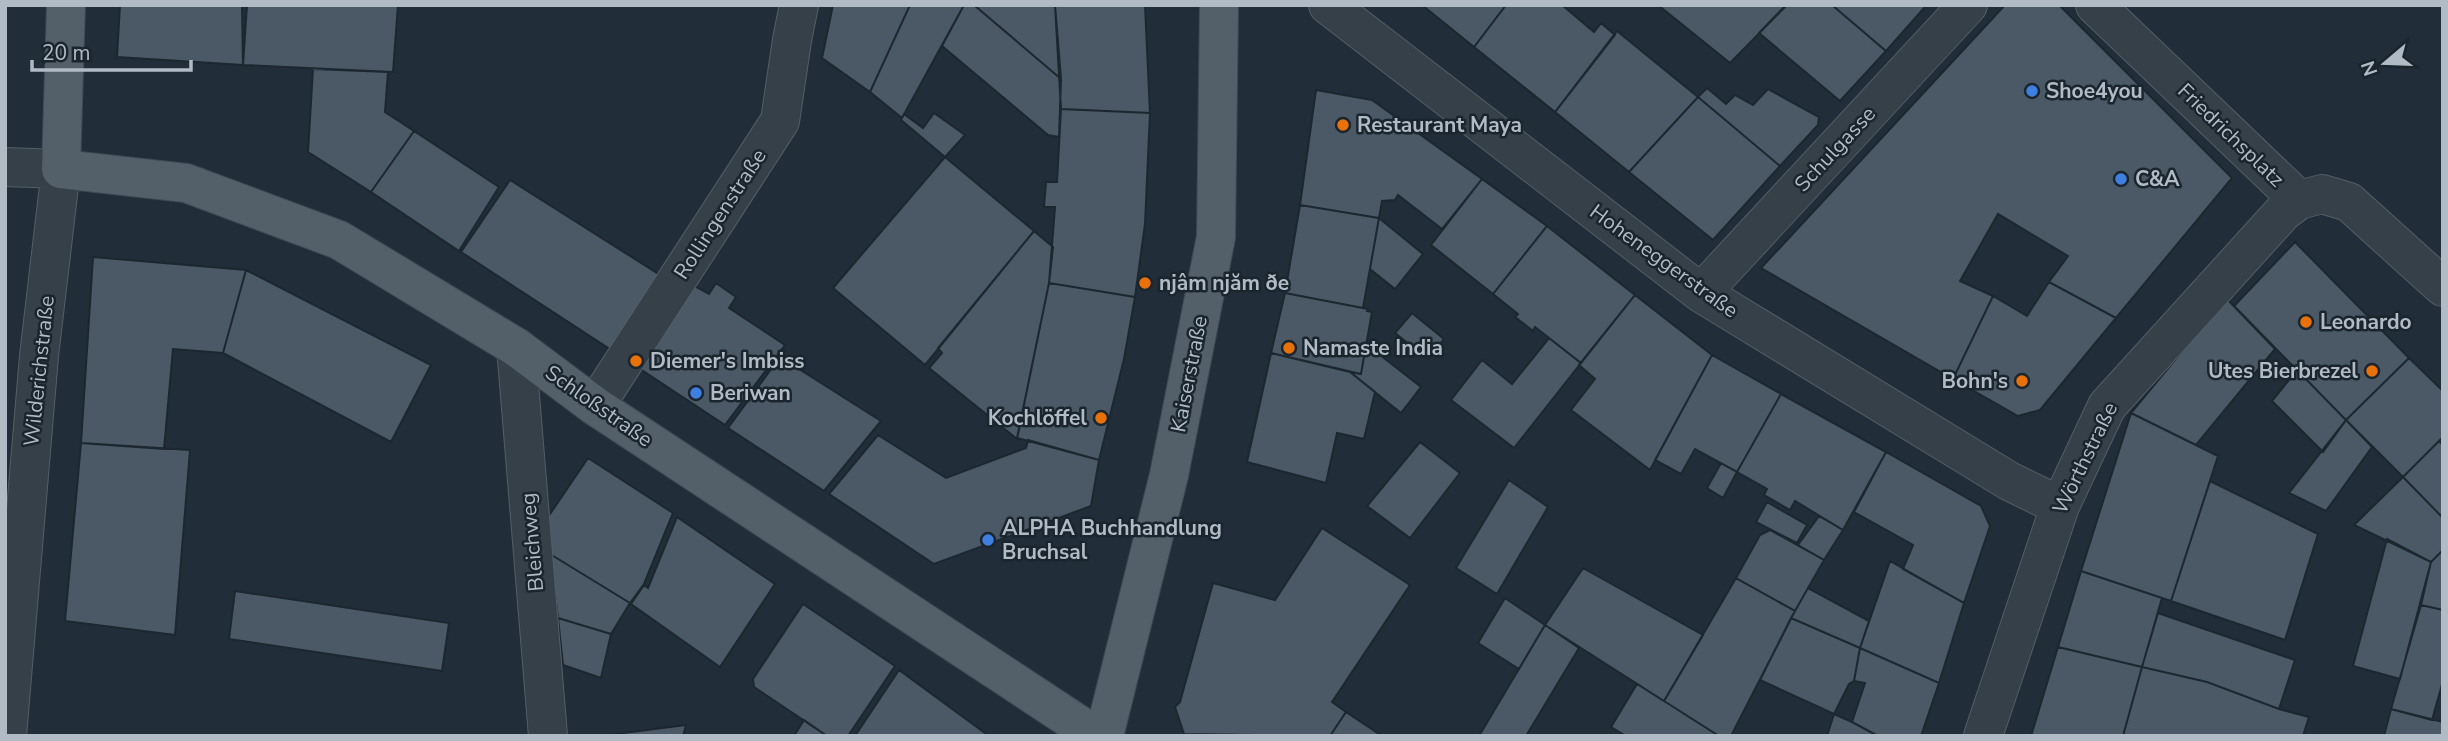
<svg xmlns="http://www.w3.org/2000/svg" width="2448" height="741" viewBox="0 0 2448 741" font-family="'Nunito Sans',sans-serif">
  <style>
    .building { fill: #4a5965; stroke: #1c2730; stroke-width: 2 }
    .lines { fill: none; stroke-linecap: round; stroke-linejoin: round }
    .minor-casing { stroke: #535e67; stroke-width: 40 }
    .major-casing { stroke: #3e4953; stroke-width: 40 }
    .minor { stroke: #354049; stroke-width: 38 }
    .major { stroke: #535f69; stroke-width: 38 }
    .shop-dot { fill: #3f7fe0; stroke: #1a252e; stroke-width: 2.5 }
    .food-dot { fill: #e8710a; stroke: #1a252e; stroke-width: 2.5 }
    .labels { text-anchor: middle; stroke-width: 5; stroke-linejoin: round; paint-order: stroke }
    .poi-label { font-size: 21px; font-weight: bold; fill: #b0bbc6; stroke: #1a252e; text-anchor: start }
    .street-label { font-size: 21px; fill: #b0bbc6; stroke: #1a252e }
  </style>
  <rect width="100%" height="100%" fill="#212e39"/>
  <path class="building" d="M120,5H242L243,65L117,57Z
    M247,5H398L393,72L243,65Z
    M833,5H910L870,92L822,58Z
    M910,5H964L902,118L870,92Z
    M964,5H974L1061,79L1059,137L1048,135L942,46Z
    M974,5H1055L1061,79Z
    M1055,5H1145L1150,113L1061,109Z
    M1422,5H1506L1474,47Z
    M1506,5H1562L1594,32L1601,23L1615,35L1555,112L1474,47Z
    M1658,5H1785L1786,6L1730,63Z
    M1832,5L1886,51L1840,101L1759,33L1786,5Z
    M1832,5H1923L1925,7L1886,51Z
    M2005,5H2059L2232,178L2116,318L2049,282L2068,256L1998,214L1960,281L1993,296L1953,379L1761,268Z
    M1617,31L1698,97L1629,172L1555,112Z
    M313,69L388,72L385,112L414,131L371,192L308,152Z
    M1707,88L1726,104L1735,95L1753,105L1768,89L1819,117L1818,125L1780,166L1698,97Z
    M1316,90L1372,100L1482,179L1442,229L1398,195L1395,200L1382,201L1379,218L1300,205Z
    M1698,97L1780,166L1713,240L1629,172Z
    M1061,109L1150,113L1145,224L1135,297L1049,283L1055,207H1044L1046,182H1057Z
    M934,113L965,135L945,157L901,120L904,114L923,128Z
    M414,131L499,187L459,251L371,192Z
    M945,157L1034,231L925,365L833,288Z
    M1482,179L1547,226L1493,294L1431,245Z
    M510,180L668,280L619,355L461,252Z
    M1300,205L1379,218L1363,308L1285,293Z
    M1379,218L1423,254L1395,289L1370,269Z
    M1547,226L1635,295L1581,363L1535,327L1533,331L1515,317L1518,314L1493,294Z
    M1034,231L1053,247L1049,283L1017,439L929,368L942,353L938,348Z
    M2295,242L2409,358L2346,420L2234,306Z
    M93,257L246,270L223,353L173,349L164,449L81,443Z
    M246,270L431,365L391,442L223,353Z
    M671,273L709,294L716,283L736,297L729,308L785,345L725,425L619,355Z
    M2049,282L2116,318L2040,410L2018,416L1953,379L1993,296L2027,316Z
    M1049,283L1135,297L1124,359L1099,460L1017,438Z
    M1285,293L1368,309L1367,311L1372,312L1361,374L1271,353Z
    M1635,295L1712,355L1650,470L1571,410L1595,379L1579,365Z
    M2226,298L2275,349L2196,445L2131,413Z
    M1412,313L1444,339L1428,359L1395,333Z
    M1549,338L1581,363L1514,448L1451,400L1482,360L1512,384Z
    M1366,344L1421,387L1401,413L1350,372L1361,374Z
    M1271,353L1350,372L1375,392L1364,439L1337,433L1326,483L1247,462Z
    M1712,355L1781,394L1737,472L1695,449L1681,474L1655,460Z
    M780,357L881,421L824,491L728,428Z
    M2409,358L2443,391V437L2403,477L2346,420Z
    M2297,370L2346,420L2323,452L2272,401Z
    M1781,394L1886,452L1843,530L1795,501L1790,510L1764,495L1767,489L1737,472Z
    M2131,413L2218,456L2171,601L2081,571Z
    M2346,420L2372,447L2326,511L2289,493Z
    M878,435L946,478L1026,448L1028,440L1099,460L1091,506L934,564L829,494Z
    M2439,441L2443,445V518L2403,477Z
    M1420,442L1460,473L1410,538L1367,506Z
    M81,443L190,450L175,635L65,621Z
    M1886,452L1981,506L1990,526L1964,603L1903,569L1913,545L1854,512Z
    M588,458L673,513L644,584L630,603L550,554L548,517Z
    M1721,463L1737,472L1723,498L1707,488Z
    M2403,477L2443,518V550L2431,562L2354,525Z
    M1509,480L1548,507L1497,594L1456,568Z
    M2210,481L2318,534L2285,640L2171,601Z
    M1767,502L1807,525L1797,543L1756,522Z
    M1819,516L1843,530L1824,560L1798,545Z
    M677,517L775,584L720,667L631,604L644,585L648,588Z
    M1322,528L1410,585L1332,702L1346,712L1330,736L1184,734L1175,707L1180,702L1213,583L1275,600Z
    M1770,530L1824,560L1795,611L1736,578L1760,535Z
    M2387,539L2431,562L2400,679L2353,666Z
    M2443,550V610L2421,605L2431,562Z
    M550,554L630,603L611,634L558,618Z
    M1890,561L1964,603L1939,683L1860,648Z
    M1583,568L1703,635L1664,701L1545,625Z
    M2081,571L2162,598L2142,667L2058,647Z
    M1736,578L1795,611L1731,736H1719L1664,701Z
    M1808,588L1869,621L1860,648L1791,618Z
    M235,591L449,623L442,671L229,639Z
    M1505,598L1545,625L1519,669L1478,643Z
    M803,604L895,666L848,736H827L754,687L753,679Z
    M2421,605L2443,610V681L2432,720L2391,709Z
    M2158,613L2295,660L2279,709L2207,682L2142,667Z
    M558,618L611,634L601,678L563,665Z
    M1791,618L1860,648L1854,681L1849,684L1834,714L1760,680Z
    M1545,625L1579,648L1526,736H1479Z
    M2058,647L2142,667L2123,736H2031Z
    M1860,648L1939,683L1921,736H1878L1852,722L1865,683L1854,681Z
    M2142,667L2207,682L2279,709L2309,717L2303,736H2123Z
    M899,670L989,736H855Z
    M1637,684L1664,701L1719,736H1626L1611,727Z
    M2391,709L2443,722V736H2384Z
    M1346,712L1382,736H1330Z
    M1834,714L1852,722L1878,736H1827Z
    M804,720L827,736H794Z
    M686,725L683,736H600Z"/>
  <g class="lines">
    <g class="minor-casing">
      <path id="minor" d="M1328,5L1701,293L2009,481L2060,506
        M2095,5L2299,200
        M5,167L61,169L39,356L7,736
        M1701,293L1968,5
        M516,347L548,736
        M595,406L780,121L792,40L799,5
        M1983,736L2060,506L2107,406L2284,211L2299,200L2322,194L2349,202L2443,287"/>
    </g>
    <g class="major-casing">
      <path id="major" d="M66,5L61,169L186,183L339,240L516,347L595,406L1096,736
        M1104,736L1169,475L1216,237L1219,5"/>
    </g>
    <use href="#minor" class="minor"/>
    <use href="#major" class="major"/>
  </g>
  <g class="shop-dot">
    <circle cx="2032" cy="91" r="7"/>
    <circle cx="2121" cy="179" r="7"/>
    <circle cx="696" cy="393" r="7"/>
    <circle cx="988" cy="540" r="7"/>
  </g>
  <g class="food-dot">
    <circle cx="1343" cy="125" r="7"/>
    <circle cx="1145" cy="283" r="7"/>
    <circle cx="2306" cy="322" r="7"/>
    <circle cx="1289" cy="348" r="7"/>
    <circle cx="636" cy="361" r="7"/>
    <circle cx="2372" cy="371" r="7"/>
    <circle cx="2022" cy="381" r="7"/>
    <circle cx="1101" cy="418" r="7"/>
  </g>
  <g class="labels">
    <g class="poi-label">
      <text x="2046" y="98">Shoe4you</text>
      <text x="1357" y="132">Restaurant Maya</text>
      <text x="2135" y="186">C&amp;A</text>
      <text x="1159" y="290">njâm njăm ðe</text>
      <text x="2320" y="329">Leonardo</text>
      <text x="1303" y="355">Namaste India</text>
      <text x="650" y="368">Diemer's Imbiss</text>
      <text x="2358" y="378" text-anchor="end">Utes Bierbrezel</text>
      <text x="2008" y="388" text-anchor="end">Bohn's</text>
      <text x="710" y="400">Beriwan</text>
      <text x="1087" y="425" text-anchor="end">Kochlöffel</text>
      <text x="1002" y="535">ALPHA Buchhandlung<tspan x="1002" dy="24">Bruchsal</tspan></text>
    </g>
    <g class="street-label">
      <text transform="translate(2231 135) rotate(44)" y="7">Friedrichsplatz</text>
      <text transform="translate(1835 149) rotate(-47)" y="7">Schulgasse</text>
      <text transform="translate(720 214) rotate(-57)" y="7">Rollingenstraße</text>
      <text transform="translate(1664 261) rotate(36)" y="7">Hoheneggerstraße</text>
      <text transform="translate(39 371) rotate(-84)" y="7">Wilderichstraße</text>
      <text transform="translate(1189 374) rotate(-79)" y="7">Kaiserstraße</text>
      <text transform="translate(599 406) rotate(35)" y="7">Schloßstraße</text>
      <text transform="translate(2085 458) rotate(-64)" y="7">Wörthstraße</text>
      <text transform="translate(532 542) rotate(-95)" y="7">Bleichweg</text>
    </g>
  </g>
  <rect width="2448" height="741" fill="none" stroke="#b0bbc6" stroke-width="14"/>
  <g transform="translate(2385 63) rotate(251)" stroke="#1a252e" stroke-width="5" paint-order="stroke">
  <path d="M0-5L12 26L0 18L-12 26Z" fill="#b0bbc6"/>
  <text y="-10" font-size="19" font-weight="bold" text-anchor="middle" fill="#b0bbc6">N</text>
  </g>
  <path d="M32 60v10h159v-10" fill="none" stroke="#b0bbc6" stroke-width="3.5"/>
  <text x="42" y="60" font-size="21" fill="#b0bbc6" stroke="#1a252e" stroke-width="5" paint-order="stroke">20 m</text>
</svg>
